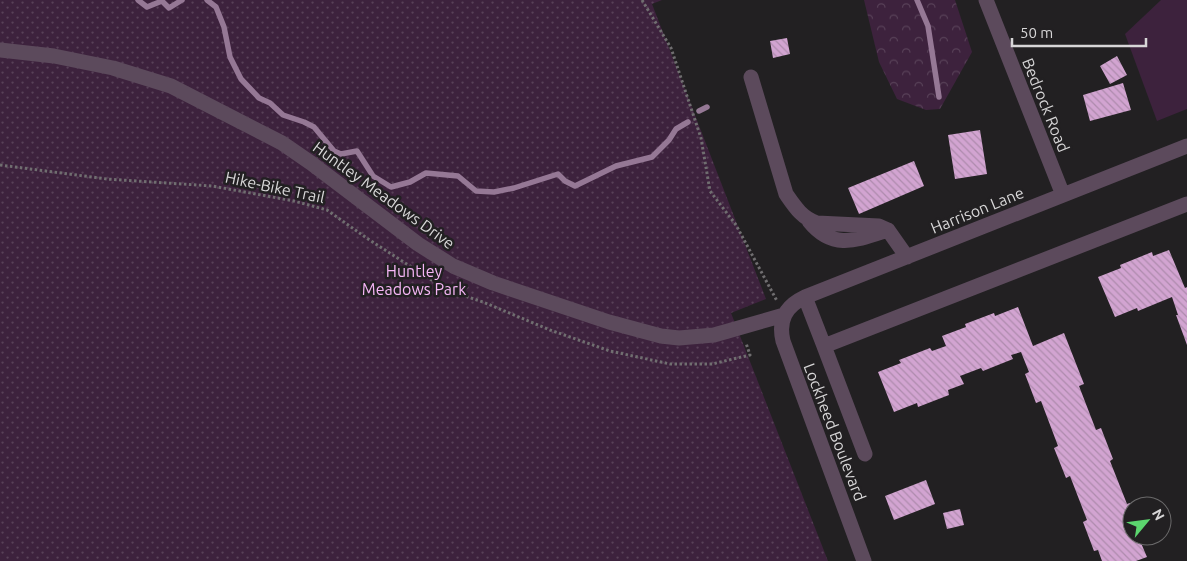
<svg xmlns="http://www.w3.org/2000/svg" width="1187" height="561" viewBox="0 0 1187 561" font-family="Ubuntu,sans-serif">
  <style>
    .green { fill: #3d223d }
    .forest { fill: url(#forest-crowns) }
    .park { fill: url(#park-dots) }
    .lines { fill: none; stroke-linecap: round; stroke-linejoin: round }
    .stream { stroke: #957895; stroke-width: 5.5 }
    .building { fill: url(#building-back-hatch) }
    .path { stroke: #706e70; stroke-width: 3; stroke-dasharray: 2.5 2.5; stroke-linecap: butt }
    .minor { stroke: #5c4a5c; stroke-width: 15 }
    .labels { text-anchor: middle; stroke-width: 5; stroke-linejoin: round; paint-order: stroke }
    .street-label { font-size: 16px; fill: #d7d6d7; stroke: #222022 }
    .park-label { font-size: 16px; fill: #f6b6f6; stroke: #222022 }
  </style>
  <defs>
    <pattern id="forest-crowns" width="20" height="18" patternUnits="userSpaceOnUse" patternTransform="scale(1.25)"><rect width="20" height="18" fill="#3d223d"/><path d="M2 6a3 3 0 1 1 6 0M12 15a3 3 0 1 1 6 0" fill="none" stroke="#584158"/></pattern>
    <pattern id="park-dots" width="8" height="8" patternUnits="userSpaceOnUse" patternTransform="scale(1.25)"><rect width="8" height="8" fill="#3d223d"/><path d="M2 2h.1M6 6h.1" fill="none" stroke="#584158" stroke-width="1.8" stroke-linecap="round"/></pattern>
    <pattern id="building-back-hatch" width="6" height="6" patternUnits="userSpaceOnUse" patternTransform="scale(1.25)"><rect width="6" height="6" fill="#d2a4d1"/><path d="M-1 5l2 2M0 0l6 6M5-1l2 2" fill="none" stroke="#ae8bad"/></pattern>
  </defs>
  <rect width="100%" height="100%" fill="#222022"/>
  <path class="green" d="M1161,0H1187V109L1157,121L1125,34Z"/>
  <path class="forest" d="M864,0H955L972,52L940,109L926,110L897,99L879,62Z"/>
  <path class="park" d="M0,0H662L652,4L766,299L731,313L828,561H0Z"/>
  <g class="lines">
    <path class="stream" d="M138,0L147,7L162,1L169,8L182,0
      M207,0L216,7L224,27L230,57L241,79L259,98L270,103L283,115L304,122L314,127L334,151L341,154L357,151L373,176L391,187L410,182L426,173L458,176L476,191L494,192L514,188L558,174L565,181L575,186L616,166L652,157L669,140L676,129L688,122
      M917,0L928,26L939,97
      M699,111L707,107"/>
  </g>
  <path class="building" d="M787,38L790,54L773,58L770,41Z
    M1117,56L1127,75L1110,84L1100,66Z
    M1123,83L1131,110L1090,121L1083,95Z
    M980,130L987,174L955,179L948,135Z
    M914,161L924,186L859,214L848,188Z
    M1169,250L1185,288L1187,287V345L1176,315H1178L1172,297L1138,311L1137,308L1115,317L1098,277L1121,268L1120,265L1152,252L1153,256Z
    M1018,307L1033,346L1064,333L1084,384L1079,386L1096,430L1101,428L1113,459L1110,461L1127,504L1130,503L1132,508V536H1138L1147,557L1136,561H1102L1098,550L1094,551L1083,522L1087,520L1070,476L1066,478L1054,448L1058,446L1041,401L1036,403L1025,374L1029,372L1021,352L1011,355L1013,359L983,371L981,368L960,376L964,384L948,390L949,395L918,407L917,403L894,412L878,372L901,363L899,360L930,348L932,351L946,346L942,336L966,327L965,324L994,313L995,316Z
    M926,480L935,504L894,520L885,496Z
    M960,509L964,525L947,529L943,513Z"/>
  <g class="lines">
    <path class="path" d="M642,0L671,48L701,138L710,191L736,225L777,301
      M0,165L107,179L212,186L294,201L327,210L368,239L447,290L483,302L550,330L610,351L670,364H712L750,355L746,343"/>
    <path class="minor" d="M986,0L1063,195
      M0,50L54,56L113,68L171,86L282,143L311,163L418,244L453,266L493,283L609,322L661,336L679,338L714,335L784,315
      M751,77L786,194C795,207 802,218 817,223L879,226L888,230L907,257
      M809,221C833,251 857,240 888,230
      M805,297L824,346L1187,204
      M824,346L865,454
      M864,561L783,341C778,320 786,306 805,297L1187,146"/>
  </g>
  <g class="labels">
    <g class="street-label">
      <text transform="translate(1046 105) rotate(68)" y="6">Bedrock Road</text>
      <text transform="translate(275 187) rotate(12)" y="6">Hike-Bike Trail</text>
      <text transform="translate(384 195) rotate(36)" y="6">Huntley Meadows Drive</text>
      <text transform="translate(977 210) rotate(-22)" y="6">Harrison Lane</text>
      <text transform="translate(835 432) rotate(69)" y="6">Lockheed Boulevard</text>
    </g>
    <g class="park-label">
      <text x="414" y="277">Huntley<tspan x="414" dy="18">Meadows Park</tspan></text>
    </g>
  </g>
  <g transform="translate(1147 521) rotate(61)"><circle r="24" fill="#222022" stroke="#6a696a"/>
  <path d="M0-4L9 19L0 12L-9 19Z" fill="#5bd56e"/>
  <text y="-8" font-size="14" font-weight="bold" text-anchor="middle" fill="#d7d6d7">N</text>
  </g>
  <path d="M1012 38v8h134v-8" fill="none" stroke="#d7d6d7" stroke-width="2.5"/>
  <text x="1020" y="38" font-size="15" fill="#d7d6d7" stroke="#222022" stroke-width="4" paint-order="stroke">50 m</text>
</svg>
